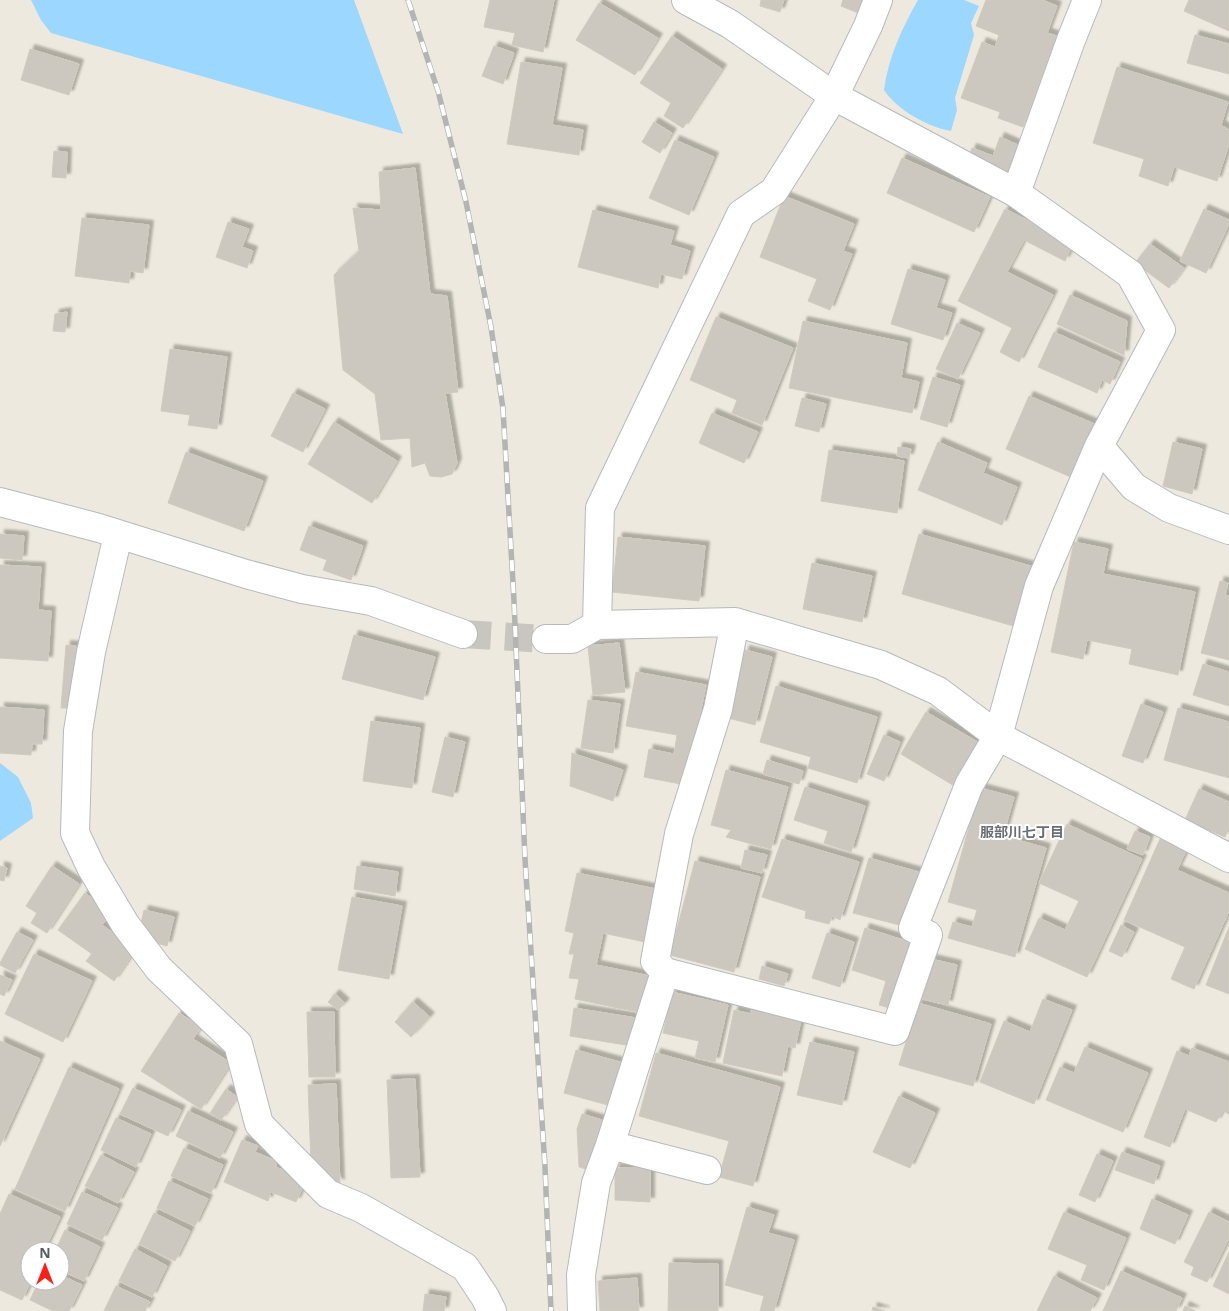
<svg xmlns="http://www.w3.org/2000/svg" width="1229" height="1311" viewBox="0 0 1229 1311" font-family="'Open Sans','Noto Sans JP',sans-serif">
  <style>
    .water { fill: #9bd7ff }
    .building { fill: #ccc7bf; stroke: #d2cabc; filter: url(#shadow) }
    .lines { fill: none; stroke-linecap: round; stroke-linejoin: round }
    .minor-tunnel { stroke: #c8c6bf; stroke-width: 28; stroke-dasharray: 28 14; stroke-linecap: butt }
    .minor-casing { stroke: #b6babf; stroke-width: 30 }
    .minor { stroke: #fff; stroke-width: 28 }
    .rail-casing { stroke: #b3b4b4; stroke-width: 5.5 }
    .rail { stroke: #fff; stroke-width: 4; stroke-dasharray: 11; stroke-linecap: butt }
    .labels { text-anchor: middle; stroke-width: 4; stroke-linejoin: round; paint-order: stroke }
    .neighbourhood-label { font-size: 14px; font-weight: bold; fill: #686e73; stroke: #fff }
  </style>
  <defs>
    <filter id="shadow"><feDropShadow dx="4.5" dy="-4.5" stdDeviation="1" flood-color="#0004"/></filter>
  </defs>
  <rect width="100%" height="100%" fill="#ede9de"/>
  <path class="water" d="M31,0H354L403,134L51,33L41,20Z
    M918,0H964L979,6L971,23L974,35L955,98L957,110L951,131C928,127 897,110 884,90C888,58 902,28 918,0Z
    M0,763L18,777L31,803L33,818L0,841Z"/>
  <path class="building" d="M490,0H554L543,52L512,45L515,33L484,27Z
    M761,0H784L780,12L760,6Z
    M843,0H869L863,15L841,6Z
    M986,0H1042L1057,6L1047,33L1057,36L1023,127L998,118L1000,112L961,98L982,42L995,47L999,35L976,26Z
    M1189,0H1229V31L1184,11Z
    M599,3L658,38L635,75L576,40Z
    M1195,35L1229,44V74L1187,63Z
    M672,36L722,69L683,128L664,116L671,103L640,83Z
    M494,46L514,53L503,84L482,76Z
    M30,49L79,64L69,95L21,80Z
    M521,62L562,68L552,125L583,130L579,155L507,144Z
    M1117,67L1228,102L1221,125L1229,130V144L1217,181L1174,167L1168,186L1139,176L1144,159L1093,143Z
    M654,122L672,133L660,153L642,142Z
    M1000,137L1027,149L1014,182L968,159L972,148L993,156Z
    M675,140L714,157L689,215L649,198Z
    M54,151L67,152L66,178L52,177Z
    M902,158L990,197L974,232L887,193Z
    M415,168L430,294L447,296L458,392L445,393L457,463L452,474L441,477L430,476L425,463L412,467L410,438L381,440L375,394L343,370L334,275L359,251L353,208L381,210L379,172Z
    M784,196L854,224L843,251L852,254L830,310L808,301L817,279L760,257Z
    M1005,209L1073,243L1065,261L1024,240L1007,272L1053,295L1019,362L1000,352L1012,328L958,301Z
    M1204,209L1229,220V224L1206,273L1180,261Z
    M593,210L674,231L670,245L690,251L682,279L661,274L658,288L578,267Z
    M82,218L149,225L143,273L130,271L129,283L75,276Z
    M228,222L249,229L242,247L253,251L247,268L216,257Z
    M1150,244L1184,268L1169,288L1135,263Z
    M908,269L945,280L936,308L952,313L943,340L891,324Z
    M1070,295L1127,321L1124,355L1057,324Z
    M67,312L65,332L53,331L55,314Z
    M716,317L793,348L762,425L732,413L737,400L690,380Z
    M803,321L907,343L901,378L919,382L912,413L789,388Z
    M957,323L980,333L958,379L936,369Z
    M1054,332L1120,362L1110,384L1102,380L1097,393L1038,367Z
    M170,349L227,357L217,429L188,425L190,415L161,411Z
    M933,377L960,385L947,427L920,419Z
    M293,393L325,409L303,452L271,436Z
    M1029,396L1097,425L1073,478L1006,449Z
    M802,398L826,404L819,432L795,426Z
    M712,413L758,432L744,463L699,443Z
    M334,422L397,461L372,503L308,464Z
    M938,442L987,463L983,473L1017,487L1002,525L918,490Z
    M1173,442L1202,449L1192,494L1163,486Z
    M898,447L911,449L909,458L897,456Z
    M829,450L904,461L897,513L821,501Z
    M186,452L263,481L244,531L168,503Z
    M309,526L363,546L351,580L323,570L327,560L300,550Z
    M0,534L24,536L22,560L0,558Z
    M919,534L1034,567L1017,627L902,594Z
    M618,537L705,546L699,601L612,592Z
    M1074,542L1108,549L1103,574L1195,592L1178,675L1129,664L1132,649L1087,640L1083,659L1051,652Z
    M812,563L872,576L862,622L803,609Z
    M0,565L41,567L38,610L51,611L48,661L0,658Z
    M1220,581L1228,583L1225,595L1229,596V660L1201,653Z
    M354,635L435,657L423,700L342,679Z
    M619,643L625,692L593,695L588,646Z
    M66,645L76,646L72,708H61Z
    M745,650L772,657L755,725L728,718Z
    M1203,664L1229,672V706L1193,695Z
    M636,672L706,685L686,785L644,777L649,749L674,754L677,735L626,726Z
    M776,686L877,717L857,783L808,768L811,757L760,742Z
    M588,700L620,704L613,753L581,748Z
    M1141,704L1163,712L1143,763L1122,756Z
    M0,707L44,710L42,744H32L31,755L0,753Z
    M1178,708L1229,722V778L1164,760Z
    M926,712L981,744L956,787L901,754Z
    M371,721L420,728L412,788L363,781Z
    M884,735L900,742L884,781L867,774Z
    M445,737L465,742L453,797L432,792Z
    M572,753L623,770L613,801L570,786Z
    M767,760L803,771L799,784L763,774Z
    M726,770L788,787L771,849L726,837L731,830L711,825Z
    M805,787L865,806L851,852L824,843L828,831L794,820Z
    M980,788L1014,797L1003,836L1046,848L1015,957L948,938L953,922L972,927L977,910L948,902Z
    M1199,789L1229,802V828L1225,837L1185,820Z
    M1067,824L1142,859L1087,977L1025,949L1039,918L1065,930L1079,901L1039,883Z
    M1135,831L1150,837L1143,855L1127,849Z
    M782,839L859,862L840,920L832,916L829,924L805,918L806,911L762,897Z
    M1160,839L1186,851L1177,870L1229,893V911L1194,989L1171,979L1185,947L1124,920Z
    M745,850L767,855L762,873L741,868Z
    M869,858L922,873L907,927L853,913Z
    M695,861L760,877L734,972L670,955Z
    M0,866L7,868L4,881L0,880Z
    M52,866L79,884L47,933L31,923L37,913L26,906Z
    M357,866L398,872L395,896L354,889Z
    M577,873L656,889L645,942L603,933L596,965L650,976L642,1013L575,999L579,979L569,978L574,954H569L574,933L565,931Z
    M85,893L102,906L99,909L109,916L102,925L136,949L114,981L86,961L92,954L58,930Z
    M352,897L402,906L389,979L338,970Z
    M144,910L174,917L167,946L156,943L141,924Z
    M1121,925L1134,932L1122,957L1109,951Z
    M1229,927V994L1206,985Z
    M865,928L913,943L893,1009L879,1005L886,981L852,970Z
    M17,932L33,940L15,973L0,965V963Z
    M827,933L854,942L840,987L812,978Z
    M34,954L92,981L63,1042L5,1014Z
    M931,959L957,965L948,1005L922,999Z
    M762,966L788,974L784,986L759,979Z
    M0,975L12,980L4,996L0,994Z
    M672,992L728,1005L715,1062L695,1058L699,1041L663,1033Z
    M335,994L345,1003L338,1010L328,1002Z
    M1043,999L1072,1010L1034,1104L980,1082L1004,1021L1030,1032Z
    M413,1002L430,1017L411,1037L395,1022Z
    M918,1003L991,1024L973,1086L899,1065Z
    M752,1005L802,1015L795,1048L788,1046L782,1076L723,1063L734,1010L751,1014Z
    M574,1008L636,1018L632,1046L570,1036Z
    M307,1012H334L335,1077H309Z
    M179,1013L201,1027L193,1039L231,1063L201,1109L141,1071Z
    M0,1041L40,1059L0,1146Z
    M810,1042L854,1052L842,1105L797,1095Z
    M1085,1047L1148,1073L1123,1132L1046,1100L1060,1067L1074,1073Z
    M1192,1048L1229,1062V1114L1223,1111L1216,1122L1185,1109L1170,1147L1144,1137L1177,1051L1189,1056Z
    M576,1050L627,1064L615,1107L564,1093Z
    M656,1053L780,1087L753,1186L719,1177L729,1141L639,1116Z
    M69,1067L119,1089L65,1211L15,1189Z
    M415,1079L420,1177L391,1178L387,1080Z
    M336,1084L340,1184L311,1164L308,1085Z
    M133,1088L181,1110L168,1136L120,1114Z
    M226,1089L237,1097L221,1120L210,1113Z
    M899,1096L935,1113L910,1168L873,1152Z
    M188,1111L233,1132L220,1158L176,1136Z
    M582,1114L602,1120L586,1169L579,1167L577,1129Z
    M116,1118L151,1134L136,1167L101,1150Z
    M242,1140L258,1146L255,1152L276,1161V1167L306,1180L296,1202L271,1192L268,1201L224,1182Z
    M184,1148L223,1165L211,1193L171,1176Z
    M1122,1152L1160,1166L1154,1184L1115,1170Z
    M1097,1154L1113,1161L1095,1202L1079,1195Z
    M101,1155L134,1172L118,1203L85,1186Z
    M615,1168H650V1202L615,1200Z
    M169,1181L208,1199L195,1226L157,1208Z
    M82,1192L118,1208L102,1240L67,1224Z
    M9,1194L60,1217L44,1251H30L31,1281L22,1300L0,1290V1214Z
    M1152,1199L1188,1215L1175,1244L1140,1229Z
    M747,1207L774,1215L768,1233L794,1240L774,1311H760L764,1296L725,1285Z
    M1064,1212L1126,1238L1104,1290L1081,1280L1087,1265L1048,1249Z
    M1209,1212L1229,1222V1238L1207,1282L1191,1275L1194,1267L1184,1262Z
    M154,1213L190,1231L175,1261L139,1244Z
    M65,1230L100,1247L84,1281L60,1270V1251H55Z
    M135,1249L167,1266L152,1297L119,1281Z
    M1229,1252V1294L1213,1286Z
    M669,1263L718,1264V1311H668Z
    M1121,1271L1182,1298L1176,1311H1103Z
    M60,1275L82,1285L69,1311H53L30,1300L39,1281H60Z
    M1054,1276L1097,1298L1090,1311H1037Z
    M637,1278L639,1311H600L598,1281Z
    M116,1286L150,1302L145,1311H104Z
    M425,1294L446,1297L444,1311H423Z
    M1185,1306L1195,1311H1183Z
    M873,1307L885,1311H872Z"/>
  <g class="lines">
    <path class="minor-tunnel" d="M463,634L546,639"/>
    <g class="minor-casing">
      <path id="minor" d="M686,0L730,24L834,96L1016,193L1130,274L1161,330L1099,446L1134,487L1169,508L1229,530
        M1016,193L1071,40L1087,0
        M0,502L99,528L246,574L302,589L371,601L463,634
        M118,535L91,652L78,731L75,833L91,867L125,924L159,969L238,1044L259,1124L328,1194L361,1208L465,1267L485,1297L492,1311
        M597,625L600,508L741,214L774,191L834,96L868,26L878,0
        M546,639H572L597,625L735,622L881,665L938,691L998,736L1229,858
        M665,972L655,961L679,834L718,709L735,622
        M707,1170L610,1145L665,972L895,1031L928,935L913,928L969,785L998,736L1039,586L1099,446
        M582,1311L581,1275L596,1183L610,1145"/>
    </g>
    <use href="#minor" class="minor"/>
    <g class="rail-casing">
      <path id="rail" d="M408,0L438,91L466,202L491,327L503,409L514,601L525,859L545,1167L551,1311"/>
    </g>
    <use href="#rail" class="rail"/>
  </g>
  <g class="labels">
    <g class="neighbourhood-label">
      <text x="1022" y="837">服部川七丁目</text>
    </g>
  </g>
  <g transform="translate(45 1266)"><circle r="24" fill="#ffffff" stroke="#bcbec0"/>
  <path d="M0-4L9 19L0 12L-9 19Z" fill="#fc1f15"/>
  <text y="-8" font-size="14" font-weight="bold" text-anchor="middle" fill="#575c61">N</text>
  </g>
</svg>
